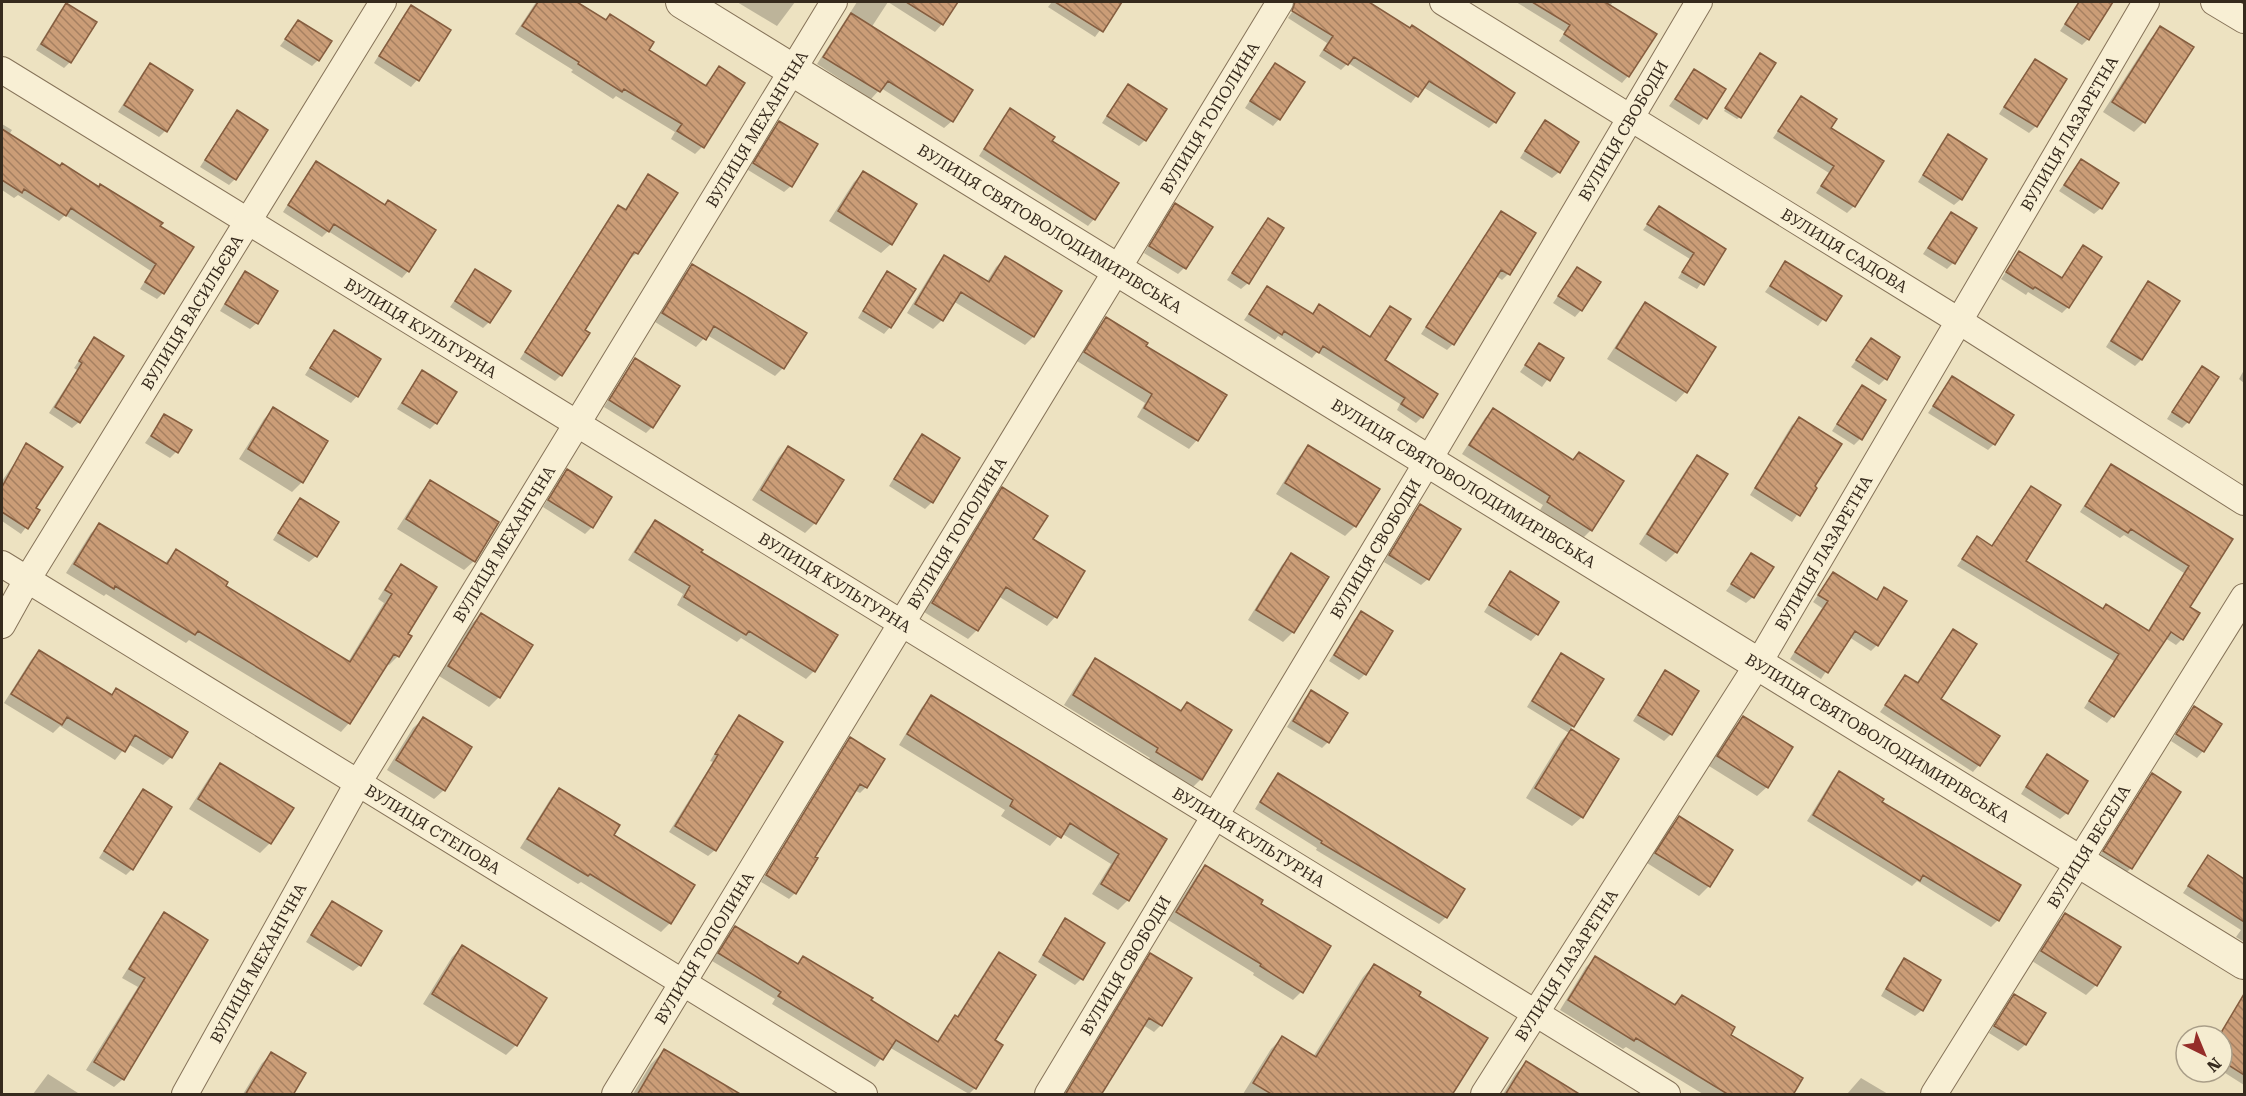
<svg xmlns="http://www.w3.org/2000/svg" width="2246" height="1096" viewBox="0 0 2246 1096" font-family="'Roboto Serif',serif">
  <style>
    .shadow { fill: #0003 }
    .building { fill: url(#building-back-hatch); stroke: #855d3f; stroke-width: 1.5 }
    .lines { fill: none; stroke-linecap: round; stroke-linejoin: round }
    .minor-casing { stroke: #867359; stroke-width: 28 }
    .tertiary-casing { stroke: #867359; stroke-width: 34 }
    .minor { stroke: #f8efd4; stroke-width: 26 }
    .tertiary { stroke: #f8efd4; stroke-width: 32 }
    .labels { text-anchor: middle; stroke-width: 4.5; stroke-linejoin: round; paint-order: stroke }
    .street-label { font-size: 16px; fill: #362a1d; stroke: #f5ecd0 }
  </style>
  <defs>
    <pattern id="building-back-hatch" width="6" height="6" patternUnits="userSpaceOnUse" patternTransform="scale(1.5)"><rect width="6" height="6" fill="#cb9d77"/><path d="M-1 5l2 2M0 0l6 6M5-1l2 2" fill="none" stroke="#a68061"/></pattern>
  </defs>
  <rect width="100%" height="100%" fill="#ede2c1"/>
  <path class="shadow" d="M536,2H575L605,21L610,16L647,50L704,86L719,68L702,147L695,154L671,139L675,132L616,96L613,99L571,72L573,70L515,34Z
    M737,2H795L777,26Z
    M857,2H957L942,24L935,32L888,2L871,28L952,121L944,128L881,88L871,99L817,64Z
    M1052,2H1121L1095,37L1048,7Z
    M1299,2H1366L1410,29L1495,122L1489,128L1423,87L1411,103L1348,63L1341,70L1319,56L1327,43L1288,18Z
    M1516,2H1609L1612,3L1610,7L1628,76L1622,83L1559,41L1565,32Z
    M2079,2H2112L2088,39L2082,45L2060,31Z
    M66,5L70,62L64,68L36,50L60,11Z
    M412,7L449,30L417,80L411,87L374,63L405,13Z
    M298,22L318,60L312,66L280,46Z
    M2161,28L2144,122L2134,132L2103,112L2151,38Z
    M1758,57L1740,117L1737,119L1724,111Z
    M2036,61L2065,79L2036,126L2029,133L1999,114L2029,67Z
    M150,65L191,91L165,131L159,137L118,112L144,71Z
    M1275,65L1279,119L1273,126L1245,108L1269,71Z
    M1694,71L1724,89L1699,125L1669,106Z
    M1128,86L1145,140L1139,146L1102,123L1122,92Z
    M1801,98L1829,128L1882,162L1854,206L1847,213L1816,193L1829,173L1773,138Z
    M1010,110L1050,142L1094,219L1088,226L979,156L1004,116Z
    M237,112L235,179L229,185L200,167L231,118Z
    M780,122L791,186L784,192L748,170L773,129Z
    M1545,122L1559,172L1552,178L1520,158L1539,128Z
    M2,124L12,130L9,135L158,227L163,293L157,299L140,289L151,271L65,215L59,221L18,195L14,198L2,190Z
    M1949,136L1961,199L1954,205L1918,182L1942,142Z
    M2081,161L2101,208L2094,214L2059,191Z
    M316,163L384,206L408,271L402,278L328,231L322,237L283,212L310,169Z
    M863,173L891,244L881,253L829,221L854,182Z
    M648,176L637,253L630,259L628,258L583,330L561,375L555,381L520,359L612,213L618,207L624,211L642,182Z
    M1176,205L1184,268L1178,274L1144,253L1169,211Z
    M1659,208L1724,250L1697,289L1678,278L1690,259L1643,230Z
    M1501,213L1508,274L1502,280L1496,276L1453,344L1447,350L1421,334L1495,220Z
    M1951,214L1975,229L1953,263L1947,269L1923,254L1945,220Z
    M1268,219L1248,283L1241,289L1227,280L1262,226Z
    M2083,247L2068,307L2062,313L2028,292L2026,295L2001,279L2019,253L2061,279Z
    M945,257L986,283L996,267L1005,258L1060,292L1033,337L1025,345L953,301L942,320L933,329L907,313L936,266Z
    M1786,263L1840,297L1818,326L1765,292Z
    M692,266L783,368L775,376L707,335L696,347L655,322L684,274Z
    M1577,269L1598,282L1581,310L1575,317L1553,303Z
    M475,271L489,322L483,328L450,307Z
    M245,273L257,323L250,329L220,311L239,279Z
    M887,273L890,327L884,334L858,318L881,279Z
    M2148,283L2178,302L2141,360L2135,366L2106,347L2142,289Z
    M1267,287L1311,315L1319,306L1369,338L1390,308L1383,361L1422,417L1416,423L1397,410L1400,404L1317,352L1312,358L1278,336L1275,340L1244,320Z
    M1646,304L1685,392L1676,402L1607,359L1636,314Z
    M1106,319L1144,346L1197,440L1189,449L1137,417L1145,403L1077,361L1098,327Z
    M334,332L379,360L357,396L351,403L305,375L328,338Z
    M94,339L79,422L72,428L49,413L77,370L74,368Z
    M1871,340L1885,379L1879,385L1851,367Z
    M1539,345L1562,359L1542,387L1520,372Z
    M635,360L652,427L646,433L604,407L629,366Z
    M2202,368L2188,422L2182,428L2167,419L2196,374Z
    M2244,370V383L2239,379Z
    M422,372L436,423L430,429L397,409L416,379Z
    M1952,378L1994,444L1988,450L1928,413Z
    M1862,387L1860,439L1854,445L1832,431L1856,393Z
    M273,409L302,482L292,492L239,459L264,419Z
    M1493,410L1572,460L1579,453L1591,530L1583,538L1540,510L1543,505L1462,454L1485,418Z
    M164,416L176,452L170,458L145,443Z
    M1799,419L1815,488L1792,522L1750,495L1792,425Z
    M922,436L958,459L932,502L925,509L889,486L915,443Z
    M27,445L34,509L38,511L21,534L2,521V481Z
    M788,447L815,523L805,533L752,500L779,457Z
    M1309,447L1378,489L1355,526L1345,536L1276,494L1299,457Z
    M1697,457L1676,552L1666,562L1639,544L1688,467Z
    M2111,466L2231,540L2188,607L2182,639L2176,645L2165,638L2113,716L2107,723L2084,708L2114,661L1957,566L1977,538L1991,547L2025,494L2031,487L2024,561L2102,610L2147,632L2184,573L2124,535L2120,538L2080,512L2105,472Z
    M567,471L610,497L592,527L585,534L543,507L561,477Z
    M430,482L474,561L464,570L397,529L421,492Z
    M1002,489L1031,539L1055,617L1047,626L998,596L977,630L968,639L924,612L993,498Z
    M300,500L316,556L309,562L273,540L294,506Z
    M1421,506L1428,579L1421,585L1384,562L1414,512Z
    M655,522L699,553L814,671L806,679L741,638L737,642L677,605L683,594L628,560L647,530Z
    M100,525L164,564L176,551L223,586L348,662L384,603L378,599L393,575L401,566L405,634L398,656L389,665L386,663L349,723L341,732L189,640L186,643L106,594L104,596L66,573L91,533Z
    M1291,555L1293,632L1283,642L1248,620L1282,565Z
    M1752,555L1753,597L1746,603L1726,591Z
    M1510,573L1537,634L1531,641L1484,612L1504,580Z
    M1833,574L1875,601L1885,589L1877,645L1871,651L1849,637L1821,679L1790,659L1822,608L1813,602Z
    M1361,613L1365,674L1359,680L1329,661L1355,619Z
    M481,615L499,697L489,707L439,676L471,624Z
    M1953,631L1939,699L1979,765L1973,772L1880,712L1905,677L1916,684L1947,637Z
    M39,652L110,696L116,690L171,757L163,765L128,744L115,760L60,726L53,733L4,703L31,660Z
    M1561,655L1573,726L1569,730L1617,760L1582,817L1572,826L1526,798L1561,741L1569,733L1527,707L1555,661Z
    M1095,660L1179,712L1187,704L1230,730L1201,779L1191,789L1147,762L1150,758L1064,705L1086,670Z
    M1665,672L1697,692L1671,734L1664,741L1633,721L1659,679Z
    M1312,692L1328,742L1322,748L1287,727L1305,698Z
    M932,697L1165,839L1128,900L1118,910L1092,894L1111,864L1061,833L1050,846L1001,816L1005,810L899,745L922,707Z
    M2194,708L2203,751L2197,758L2171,741Z
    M739,717L715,850L708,856L669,832L713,762L710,761L733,723Z
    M1743,718L1767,787L1757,796L1709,766L1733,728Z
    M423,719L444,790L434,799L387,770L413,728Z
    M850,739L866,787L860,793L854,790L813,857L795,893L789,899L761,882L844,745Z
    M2047,756L2067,813L2060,819L2021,794L2040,763Z
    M221,765L270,843L260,853L189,809L211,775Z
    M1839,773L1880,802L2019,885L1998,920L1991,927L1917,881L1912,886L1807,821L1833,779Z
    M1279,775L1446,917L1439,924L1316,850L1317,848L1255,809L1272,781Z
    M2152,775L2131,868L2125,874L2098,858L2146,782Z
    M559,790L612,836L693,886L670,923L661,932L581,882L578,884L520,848L551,798Z
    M143,791L132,869L126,875L99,858L137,797Z
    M1679,818L1709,886L1699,896L1647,863L1669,828Z
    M2208,857L2244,880V942L2236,937L2241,930L2183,893Z
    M1205,866L1259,904L1301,992L1293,1000L1253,975L1254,973L1168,920L1197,875Z
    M333,903L360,965L353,971L306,942L326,909Z
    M164,914L123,1079L114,1087L86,1070L138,987L122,978L156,923Z
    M2065,915L2096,985L2086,995L2032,961L2055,924Z
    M1066,920L1081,979L1075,985L1038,962L1059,927Z
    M735,927L796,965L803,958L936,1043L948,1024L956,1018L992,961L999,953L993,1040L1001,1045L975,1088L969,1094L889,1047L875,1067L772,1004L775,999L712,961L728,935Z
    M462,947L516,1045L506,1055L423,1004L452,957Z
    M1151,954L1161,1025L1154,1032L1143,1025L1100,1094H1064L1143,962Z
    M1596,958L1673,1005L1682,996L1729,1035L1791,1094H1703L1626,1047L1623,1049L1560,1010L1586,967Z
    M1904,960L1922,1010L1915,1016L1881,996L1898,966Z
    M1374,965L1417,996L1450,1094H1243L1271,1049L1282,1038L1313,1057L1363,977Z
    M2014,996L2043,1014L2025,1045L2018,1051L1989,1033L2008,1002Z
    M2233,1016L2244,1023V1085L2222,1071V1036H2218Z
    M664,1051L739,1094H633L651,1064Z
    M272,1054L292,1094H243L262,1063Z
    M1526,1063L1575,1094H1503L1516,1073Z
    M48,1074L78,1093L77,1094H33Z
    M1861,1078L1888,1094H1847Z"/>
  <path class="building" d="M538,2H577L606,20L610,14L654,42L649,50L706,86L719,66L745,83L704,148L677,131L682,124L624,89L622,92L578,64L579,62L522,26Z
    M906,2H958L943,25Z
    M1055,2H1122L1103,32Z
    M1295,2H1369L1410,28L1412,25L1515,93L1496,123L1429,81L1418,97L1354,57L1348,65L1324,50L1333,36L1292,11Z
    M1532,2H1605L1657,34L1629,77L1564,34L1570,25Z
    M2079,2H2113L2089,40L2065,24Z
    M66,3L97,22L71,63L41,44Z
    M411,5L451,30L419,81L379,56Z
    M851,13L973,90L953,122L888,81L880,92L823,57Z
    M298,20L332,41L319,61L285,39Z
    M2160,26L2194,47L2145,123L2112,102Z
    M1760,53L1776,63L1741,118L1725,108Z
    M2035,59L2067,79L2037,127L2004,107Z
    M150,63L193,90L167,132L124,105Z
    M1275,63L1305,82L1280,120L1250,101Z
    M1694,69L1726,89L1707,119L1675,99Z
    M1128,84L1167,109L1146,141L1107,116Z
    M1801,96L1837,119L1831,128L1884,161L1855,207L1821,186L1834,166L1778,131Z
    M1010,108L1055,137L1052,141L1119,183L1095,220L984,149Z
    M237,110L268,130L236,180L205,160Z
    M1545,120L1579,142L1560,173L1525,151Z
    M779,121L818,144L792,187L753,163Z
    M2,129L60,166L62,163L99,187L100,184L163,223L160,226L194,247L164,294L145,282L156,264L71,208L66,216L24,189L22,193L2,180Z
    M1948,134L1987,159L1962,200L1923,175Z
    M2081,159L2119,183L2102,209L2064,185Z
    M316,161L385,205L388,200L436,230L409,272L334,224L329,232L288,205Z
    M863,171L917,204L892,245L838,211Z
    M648,174L678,193L638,254L634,252L585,330L590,333L562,376L525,352L618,205L626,210Z
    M1175,203L1213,227L1186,269L1149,246Z
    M1659,206L1726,249L1704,285L1682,272L1694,253L1647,224Z
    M1501,211L1536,233L1510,275L1501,270L1454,345L1426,327Z
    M1951,212L1977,228L1955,264L1928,248Z
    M1268,218L1284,228L1249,284L1232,273Z
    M2083,245L2102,257L2069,308L2035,287L2033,289L2006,272L2019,251L2062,278Z
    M944,255L989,282L1005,256L1062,291L1034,337L961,292L943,321L915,304Z
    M1785,261L1842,296L1826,321L1770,286Z
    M692,264L807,333L784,369L714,326L706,340L662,313Z
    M1577,267L1601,282L1582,311L1558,296Z
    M475,269L511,291L490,323L455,301Z
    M245,271L278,291L258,324L225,304Z
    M887,271L916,289L891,328L863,311Z
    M2148,281L2180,301L2142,360L2111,341Z
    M1267,286L1313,314L1319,304L1370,337L1390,306L1411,319L1385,360L1438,394L1423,418L1401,404L1405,398L1323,346L1319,353L1284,331L1282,335L1249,314Z
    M1645,302L1716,347L1687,393L1616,348Z
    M1106,317L1148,343L1146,346L1227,395L1198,441L1144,408L1152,394L1084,352Z
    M334,330L381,359L358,397L310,368Z
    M94,337L124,356L80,423L55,407L82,363L79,361Z
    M1871,338L1900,357L1887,380L1856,360Z
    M1539,343L1564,358L1550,381L1525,365Z
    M635,358L680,386L653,428L609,400Z
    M2202,366L2219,377L2189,423L2172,412Z
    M422,370L457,392L437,424L402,403Z
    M1952,376L2014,415L1995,445L1933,406Z
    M1862,385L1886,400L1862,440L1837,424Z
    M273,407L328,441L303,483L248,449Z
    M1493,408L1573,460L1579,452L1624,481L1592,531L1547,502L1550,496L1469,445Z
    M164,414L192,430L178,453L151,436Z
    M1799,417L1842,444L1815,486L1817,488L1800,516L1755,488Z
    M922,434L960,458L933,503L894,479Z
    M26,443L63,467L36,508L40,510L28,529L2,512V487Z
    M1308,445L1380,489L1356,527L1285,483Z
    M788,446L844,480L816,524L761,490Z
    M1697,455L1728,474L1677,553L1647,534Z
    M2111,464L2233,539L2190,607L2200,613L2183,640L2171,632L2114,717L2089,701L2119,654L1962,559L1977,536L1992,546L2031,486L2061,505L2026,561L2103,609L2106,604L2149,631L2189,566L2131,529L2128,533L2085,506Z
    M567,469L612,497L593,528L548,500Z
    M430,480L499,522L475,562L406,519Z
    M1002,487L1048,516L1033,539L1085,571L1057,618L1006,587L978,631L932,603Z
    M300,498L339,522L317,557L278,533Z
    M1420,504L1461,529L1429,580L1389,555Z
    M655,520L703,550L701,552L838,635L815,672L749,631L746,635L684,597L690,586L635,552Z
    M99,523L167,564L176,549L228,582L226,586L350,662L392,594L385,590L401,564L437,587L408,634L412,636L399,657L394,654L350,724L198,631L195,635L115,586L114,589L74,564Z
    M1291,553L1329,577L1294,633L1256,610Z
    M1751,553L1774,567L1754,598L1731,584Z
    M1510,571L1559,602L1538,635L1489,605Z
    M1833,572L1877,600L1884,587L1907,601L1878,646L1855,631L1828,673L1795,652L1828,601L1818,595Z
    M1361,611L1393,631L1366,675L1334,655Z
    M481,613L533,645L500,698L448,666Z
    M1953,629L1977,644L1941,699L2000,736L1980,766L1885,705L1905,675L1918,683Z
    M39,650L112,695L116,688L188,732L172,758L135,735L125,752L67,717L62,725L11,694Z
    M1561,653L1604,679L1574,727L1532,701Z
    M1095,658L1181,711L1187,702L1232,730L1202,780L1156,752L1158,748L1073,695Z
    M1665,670L1699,691L1672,735L1638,715Z
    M1311,690L1348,713L1329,743L1293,721Z
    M931,695L1167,839L1129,901L1101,884L1119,854L1070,823L1061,838L1010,806L1013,800L907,734Z
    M2194,706L2222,724L2204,752L2176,734Z
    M739,715L783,742L716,851L675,826L718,755L715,754Z
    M1743,716L1793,747L1768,788L1717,756Z
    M423,717L472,747L445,791L396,760Z
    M1571,729L1619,759L1583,818L1535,788Z
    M850,737L885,759L867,788L860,784L815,857L818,858L796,894L766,875Z
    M2047,754L2088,781L2068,814L2026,787Z
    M220,763L294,808L271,844L198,799Z
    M1839,771L1884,799L1882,802L2021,885L1999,921L1923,875L1920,881L1813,815Z
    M1278,773L1465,889L1447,918L1321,843L1322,841L1260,802Z
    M2152,773L2181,792L2132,869L2103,851Z
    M559,788L620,825L614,835L695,885L671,924L590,874L588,876L527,839Z
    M143,789L172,807L133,870L104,851Z
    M1679,816L1733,850L1710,887L1655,853Z
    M2208,855L2244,879V922L2188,886Z
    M1205,865L1263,900L1261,904L1331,946L1303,993L1260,966L1261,964L1176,912Z
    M332,901L382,931L361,966L311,935Z
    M164,912L208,940L124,1080L94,1062L145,978L129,969Z
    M2065,913L2121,947L2097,986L2041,951Z
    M1065,918L1105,943L1083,980L1043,955Z
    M735,926L798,964L803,956L873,998L871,1000L938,1042L955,1015L958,1017L999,952L1036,975L995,1040L1003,1045L976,1089L896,1040L883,1060L778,996L781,992L718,953Z
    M462,945L547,998L517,1046L432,994Z
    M1150,953L1192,978L1162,1026L1149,1018L1101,1095H1065Z
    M1595,956L1675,1005L1682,995L1735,1027L1731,1035L1803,1078L1793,1095H1729L1636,1038L1634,1041L1568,1000Z
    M1904,958L1941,980L1923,1011L1886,989Z
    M1374,964L1421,992L1419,996L1488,1038L1452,1095H1273L1253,1083L1282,1036L1316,1057Z
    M2014,994L2046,1013L2026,1045L1994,1026Z
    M2244,994V1075L2222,1061V1031Z
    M664,1049L742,1095H637Z
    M271,1052L306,1073L293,1095H245Z
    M1526,1061L1581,1095H1505Z"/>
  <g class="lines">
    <g class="minor-casing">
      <g id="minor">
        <path id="s1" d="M1443,2L1959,321L2244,502"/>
        <path d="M2214,2L2244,20"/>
        <path id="s2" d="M2,70L1667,1094"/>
        <path id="s3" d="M2,564L864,1094"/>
        <path id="s4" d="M2,625L27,580L383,2"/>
        <path id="s5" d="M185,1094L358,783L834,2"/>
        <path id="s6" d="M615,1094L1280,2"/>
        <path id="s7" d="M1048,1094L1428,461L1699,2"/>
        <path id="s8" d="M1484,1094L1758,664L2146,2"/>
        <path id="s9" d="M1934,1094L2244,597"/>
      </g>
    </g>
    <g class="tertiary-casing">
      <g id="tertiary">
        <path id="s10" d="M682,2L2244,963"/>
      </g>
    </g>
    <use href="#minor" class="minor"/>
    <use href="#tertiary" class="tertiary"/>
  </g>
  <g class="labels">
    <g class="street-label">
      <text dy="6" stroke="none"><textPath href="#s6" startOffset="1143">ВУЛИЦЯ ТОПОЛИНА</textPath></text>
      <text dy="6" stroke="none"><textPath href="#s5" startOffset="1122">ВУЛИЦЯ МЕХАНІЧНА</textPath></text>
      <text dy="6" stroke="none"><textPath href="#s7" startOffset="1122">ВУЛИЦЯ СВОБОДИ</textPath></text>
      <text dy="6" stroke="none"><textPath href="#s8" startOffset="1125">ВУЛИЦЯ ЛАЗАРЕТНА</textPath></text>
      <text dy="6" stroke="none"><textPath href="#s10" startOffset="432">ВУЛИЦЯ СВЯТОВОЛОДИМИРІВСЬКА</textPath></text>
      <text dy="6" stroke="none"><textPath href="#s1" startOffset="472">ВУЛИЦЯ САДОВА</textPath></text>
      <text dy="6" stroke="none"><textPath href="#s4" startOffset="366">ВУЛИЦЯ ВАСИЛЬЄВА</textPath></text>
      <text dy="6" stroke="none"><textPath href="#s2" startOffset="492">ВУЛИЦЯ КУЛЬТУРНА</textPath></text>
      <text dy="6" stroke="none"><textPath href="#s10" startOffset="918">ВУЛИЦЯ СВЯТОВОЛОДИМИРІВСЬКА</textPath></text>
      <text dy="6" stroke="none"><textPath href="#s6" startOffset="657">ВУЛИЦЯ ТОПОЛИНА</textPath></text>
      <text dy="6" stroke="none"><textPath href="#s5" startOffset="636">ВУЛИЦЯ МЕХАНІЧНА</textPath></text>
      <text dy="6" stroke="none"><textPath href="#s7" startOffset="636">ВУЛИЦЯ СВОБОДИ</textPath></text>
      <text dy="6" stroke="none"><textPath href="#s8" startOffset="639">ВУЛИЦЯ ЛАЗАРЕТНА</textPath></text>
      <text dy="6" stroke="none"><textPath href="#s2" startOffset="978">ВУЛИЦЯ КУЛЬТУРНА</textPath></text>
      <text dy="6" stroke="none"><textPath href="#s10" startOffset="1404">ВУЛИЦЯ СВЯТОВОЛОДИМИРІВСЬКА</textPath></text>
      <text dy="6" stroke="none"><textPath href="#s3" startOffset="506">ВУЛИЦЯ СТЕПОВА</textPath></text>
      <text dy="6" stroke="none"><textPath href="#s2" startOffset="1464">ВУЛИЦЯ КУЛЬТУРНА</textPath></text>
      <text dy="6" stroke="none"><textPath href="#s9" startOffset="292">ВУЛИЦЯ ВЕСЕЛА</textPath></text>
      <text dy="6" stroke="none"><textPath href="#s6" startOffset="171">ВУЛИЦЯ ТОПОЛИНА</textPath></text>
      <text dy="6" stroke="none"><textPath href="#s5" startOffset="150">ВУЛИЦЯ МЕХАНІЧНА</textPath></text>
      <text dy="6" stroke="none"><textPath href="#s7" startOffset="150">ВУЛИЦЯ СВОБОДИ</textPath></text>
      <text dy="6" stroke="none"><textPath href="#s8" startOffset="153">ВУЛИЦЯ ЛАЗАРЕТНА</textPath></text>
    </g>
  </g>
  <rect width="2246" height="1096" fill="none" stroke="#362a1d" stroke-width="6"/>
  <g transform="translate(2204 1054) rotate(137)"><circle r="28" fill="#f5ecd0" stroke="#a99e88" stroke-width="1.5"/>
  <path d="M0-4.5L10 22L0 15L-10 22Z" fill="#952d29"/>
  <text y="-9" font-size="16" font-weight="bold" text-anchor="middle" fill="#362a1d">N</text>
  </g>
</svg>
